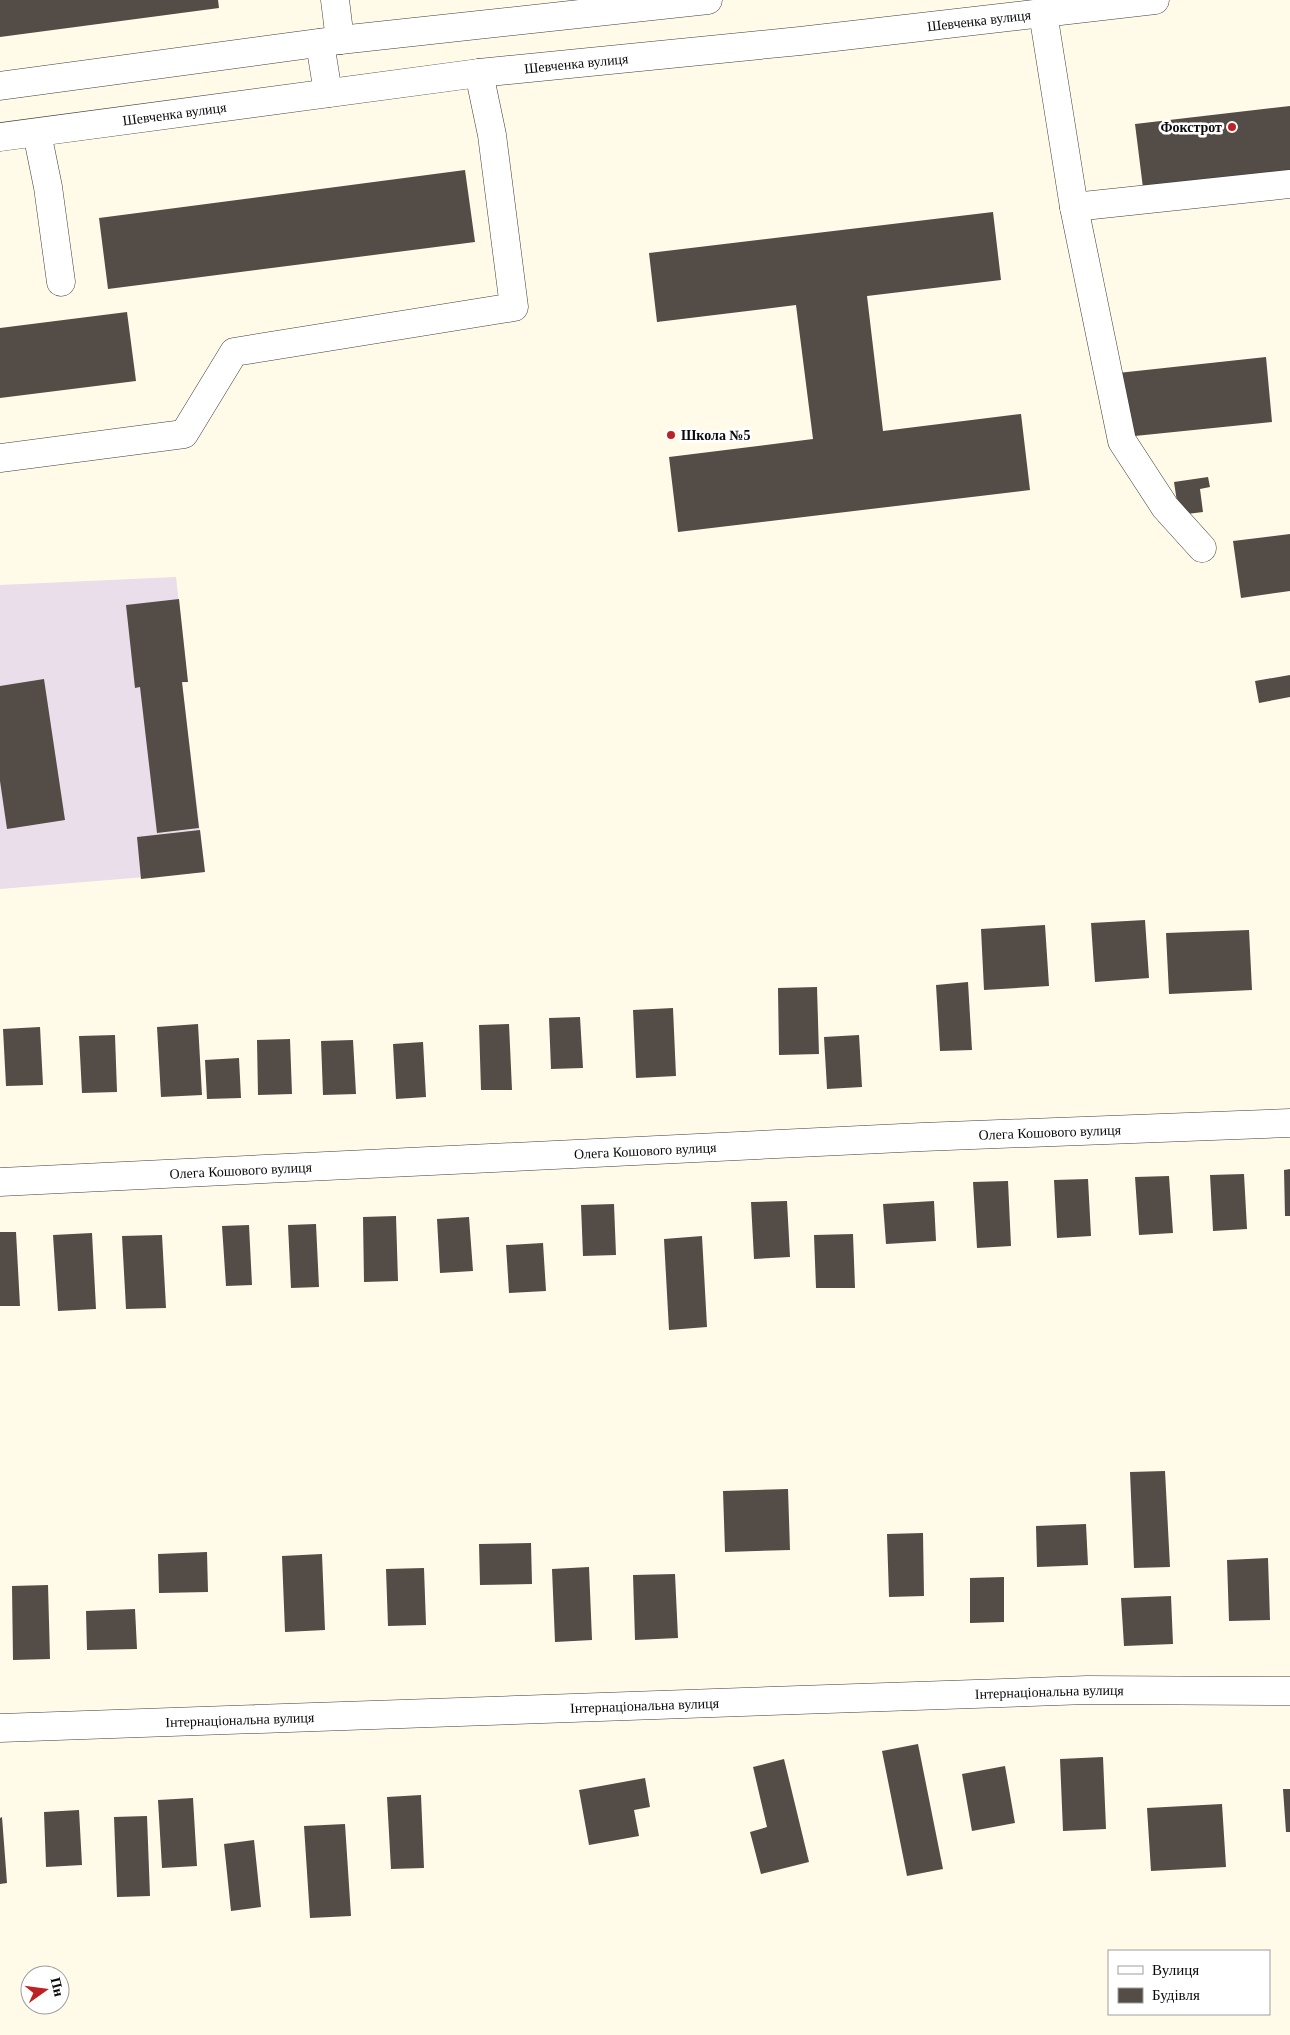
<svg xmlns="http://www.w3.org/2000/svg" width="1290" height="2035" viewBox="0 0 1290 2035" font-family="'Times New Roman',serif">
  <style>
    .industrial { fill: #e9deea }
    .building { fill: #534c47 }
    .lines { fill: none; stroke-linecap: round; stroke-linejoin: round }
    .minor-casing { stroke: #3d3d3d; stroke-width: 29 }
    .minor { stroke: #fff; stroke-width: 28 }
    .poi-dot { fill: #bd2025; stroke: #fff; stroke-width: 2 }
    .labels { text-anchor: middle; stroke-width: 5; stroke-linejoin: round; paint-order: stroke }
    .street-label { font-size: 14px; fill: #0a0a0a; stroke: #fff }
    .poi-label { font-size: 14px; font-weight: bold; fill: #0a0a0a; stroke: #fff; text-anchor: end }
  </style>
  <rect width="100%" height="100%" fill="#fffbe8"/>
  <path class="industrial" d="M176,577L188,682L182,683L205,872L0,889V585Z"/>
  <path class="building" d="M0,0H218L219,8L0,37Z
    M1290,106V178L1144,196L1135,124Z
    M465,170L475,242L108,289L99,218Z
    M993,212L1001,280L867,296L883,431L1021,414L1030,490L678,532L669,457L813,439L796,305L657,322L649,253Z
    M127,312L136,381L0,398V328Z
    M1266,357L1272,422L1125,437L1118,373Z
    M1208,477L1210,487L1200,489L1203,512L1179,515L1174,482Z
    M1290,534V591L1241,598L1233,541Z
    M179,599L188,682H182L199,828L157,833L140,687L135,688L126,605Z
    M1290,675V697L1259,703L1255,681Z
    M44,679L65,820L7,829L0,781V686Z
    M200,830L205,872L141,879L137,837Z
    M1145,920L1149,978L1095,982L1091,923Z
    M1045,925L1049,986L984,990L981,929Z
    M1249,930L1252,990L1169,994L1166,933Z
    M968,982L972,1050L940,1051L936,985Z
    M817,987L819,1054L779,1055L778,988Z
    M673,1008L676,1076L636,1078L633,1010Z
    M580,1017L583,1068L551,1069L549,1018Z
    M198,1024L202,1095L161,1097L157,1027Z
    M509,1024L512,1090H481L479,1025Z
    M40,1027L43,1085L6,1086L3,1029Z
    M115,1035L117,1092L82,1093L79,1036Z
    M859,1035L862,1087L827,1089L824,1037Z
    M290,1039L292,1094L258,1095L257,1040Z
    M353,1040L356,1094L323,1095L321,1041Z
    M423,1042L426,1097L396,1099L393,1044Z
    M239,1058L241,1098L207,1099L205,1060Z
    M1290,1169V1216H1285L1284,1170Z
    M1244,1174L1247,1229L1213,1231L1210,1175Z
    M1169,1176L1173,1233L1139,1235L1135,1177Z
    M1088,1179L1091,1236L1057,1238L1054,1180Z
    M1008,1181L1011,1246L977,1248L973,1182Z
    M787,1201L790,1257L754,1259L751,1202Z
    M934,1201L936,1241L886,1244L883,1204Z
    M614,1204L616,1255L583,1256L581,1205Z
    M396,1216L398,1281L364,1282L363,1217Z
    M469,1217L473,1271L440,1273L437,1219Z
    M316,1224L319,1287L291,1288L288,1225Z
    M249,1225L252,1285L226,1286L222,1226Z
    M0,1232H16L20,1306H0Z
    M92,1233L96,1309L58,1311L53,1235Z
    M853,1234L855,1288H816L814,1235Z
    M162,1235L166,1308L126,1309L122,1236Z
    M702,1236L707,1327L669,1330L664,1239Z
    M543,1243L546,1291L509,1293L506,1245Z
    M1165,1471L1170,1567L1134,1568L1130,1472Z
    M788,1489L790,1550L725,1552L723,1491Z
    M1086,1524L1088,1565L1037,1567L1036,1526Z
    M923,1533L924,1596L889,1597L887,1534Z
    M531,1543L532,1584L480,1585L479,1544Z
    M207,1552L208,1592L159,1593L158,1554Z
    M322,1554L325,1630L285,1632L282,1556Z
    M1268,1558L1270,1620L1229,1621L1227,1560Z
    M589,1567L592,1640L555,1642L552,1569Z
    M424,1568L426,1625L388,1626L386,1569Z
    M675,1574L678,1638L635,1640L633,1575Z
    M1004,1577V1622L970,1623V1578Z
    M48,1585L50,1659L13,1660L12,1586Z
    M1171,1596L1173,1644L1124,1646L1121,1598Z
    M135,1609L137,1649L87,1650L86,1611Z
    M918,1744L943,1869L907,1876L882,1751Z
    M1103,1757L1106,1829L1063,1831L1060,1759Z
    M784,1759L809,1862L761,1874L750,1832L767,1827L753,1767Z
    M1005,1766L1015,1823L972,1831L962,1774Z
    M645,1778L650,1807L634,1810L639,1836L589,1845L579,1790Z
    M1283,1789H1290V1832H1286Z
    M421,1795L424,1868L391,1869L387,1797Z
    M193,1798L197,1866L162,1868L158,1800Z
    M1222,1804L1226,1867L1151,1871L1147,1808Z
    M79,1810L82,1865L46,1867L44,1812Z
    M147,1816L150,1896L117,1897L114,1817Z
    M2,1817L7,1883L0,1884V1818Z
    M345,1824L351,1916L310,1918L304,1826Z
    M254,1840L261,1907L231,1911L224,1844Z"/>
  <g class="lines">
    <g class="minor-casing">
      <g id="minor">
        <path d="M335,0L340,40"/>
        <path d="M1043,13L1074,207L1122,441L1165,507L1202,548"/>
        <path d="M320,43L328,93"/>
        <path d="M0,86L340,40L708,0"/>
        <path d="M37,133L48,187L61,282"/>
        <path id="s1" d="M0,137L479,73L800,41L1155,0"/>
        <path d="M1074,207L1290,184"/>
        <path d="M0,458L184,434L234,352L514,307L492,135L479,73"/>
        <path id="s2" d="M0,1182L922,1137L1290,1123"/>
        <path id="s3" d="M0,1728L1087,1690L1290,1691"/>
      </g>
    </g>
    <use href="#minor" class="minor"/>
  </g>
  <g class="poi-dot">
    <circle cx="1232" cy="127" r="5"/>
    <circle cx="671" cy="435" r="5"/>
  </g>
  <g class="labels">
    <g class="street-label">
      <text dy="5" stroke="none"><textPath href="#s1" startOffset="986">Шевченка вулиця</textPath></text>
      <text dy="5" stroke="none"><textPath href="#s1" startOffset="581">Шевченка вулиця</textPath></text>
      <text dy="5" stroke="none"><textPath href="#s1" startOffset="176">Шевченка вулиця</textPath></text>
      <text dy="5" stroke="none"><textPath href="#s2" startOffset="1051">Олега Кошового вулиця</textPath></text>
      <text dy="5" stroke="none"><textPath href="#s2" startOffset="646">Олега Кошового вулиця</textPath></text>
      <text dy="5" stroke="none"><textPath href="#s2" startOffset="241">Олега Кошового вулиця</textPath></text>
      <text dy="5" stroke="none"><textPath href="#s3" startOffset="1050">Інтернаціональна вулиця</textPath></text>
      <text dy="5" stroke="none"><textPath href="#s3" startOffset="645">Інтернаціональна вулиця</textPath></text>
      <text dy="5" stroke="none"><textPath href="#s3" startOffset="240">Інтернаціональна вулиця</textPath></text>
    </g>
    <g class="poi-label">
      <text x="1222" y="132">Фокстрот</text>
      <text x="681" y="440" text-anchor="start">Школа №5</text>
    </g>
  </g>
  <rect x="1108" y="1950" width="162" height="65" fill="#ffffff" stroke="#9d9d9d"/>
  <rect x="1118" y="1966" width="25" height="8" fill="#ffffff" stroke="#9d9d9d"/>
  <text x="1152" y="1975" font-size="15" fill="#0a0a0a">Вулиця</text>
  <rect x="1118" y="1988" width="25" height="15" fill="#534c47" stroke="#9d9d9d"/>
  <text x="1152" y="2000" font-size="15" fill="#0a0a0a">Будівля</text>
  <g transform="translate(45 1990) rotate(76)"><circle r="24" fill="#ffffff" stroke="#9d9d9d"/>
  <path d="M0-4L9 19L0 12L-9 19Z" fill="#bd2025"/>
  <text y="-8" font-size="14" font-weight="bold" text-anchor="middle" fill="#0a0a0a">Пн</text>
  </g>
</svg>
